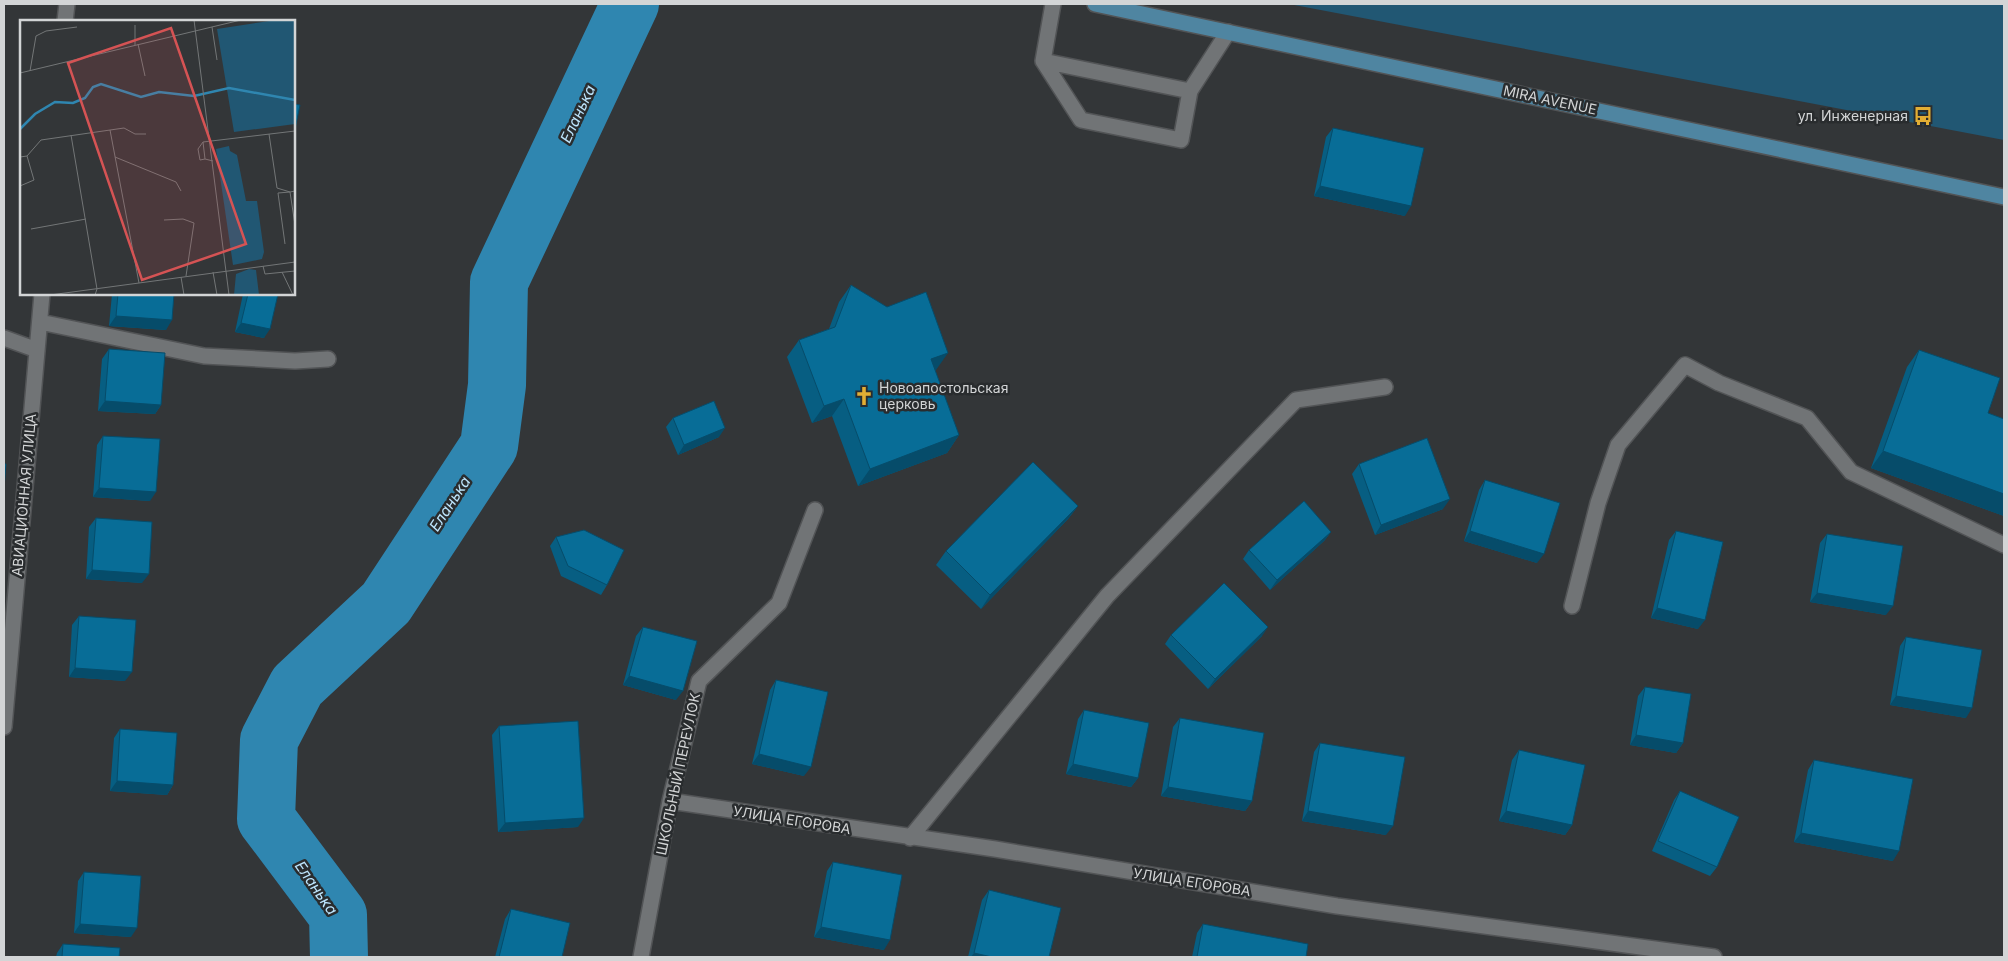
<svg xmlns="http://www.w3.org/2000/svg" width="2008" height="961" viewBox="0 0 2008 961" font-family="Inter,sans-serif">
  <style>
    .green { fill: #215773 }
    .lines { fill: none; stroke-linecap: round; stroke-linejoin: round }
    .river { stroke: #2f86b0; stroke-width: 58 }
    .minor-casing { stroke: #525456; stroke-width: 18 }
    .major-casing { stroke: #525456; stroke-width: 18 }
    .minor { stroke: #717476; stroke-width: 15 }
    .major { stroke: #4f85a1; stroke-width: 15 }
    .wall { fill: #075e82 }
    .shaded-wall { fill: #064c6a }
    .building { fill: #086d97; stroke: #064c6a }
    .labels { text-anchor: middle; stroke-width: 5; stroke-linejoin: round; paint-order: stroke }
    .street-label { font-size: 14px; fill: #d3d5d6; stroke: #292c2e }
    .poi-label { font-size: 14px; fill: #d3d5d6; stroke: #292c2e; text-anchor: end }
    .water-label { font-size: 15px; font-style: italic; fill: #bde5fd; stroke: #292c2e }
    .inset-river { fill: none; stroke: #2f86b0; stroke-width: 2.5 }
    .inset-road { fill: none; stroke: #737677; stroke-width: 1 }
    .view { fill: #d55354; fill-opacity: 0.15; stroke: #d55354; stroke-width: 2.5 }
    .inset-edge { fill: none; stroke: #d3d5d6; stroke-width: 2.5 }
  </style>
  <rect width="100%" height="100%" fill="#333638"/>
  <path class="green" d="M1289,4H2004V140Z"/>
  <g class="lines">
    <path class="river" d="M339,957L338,915L266,819L269,740L297,686L386,603L489,446L497,385L499,282L630,4"/>
    <g class="minor-casing">
      <path id="minor" d="M1053,4L1043,61L1081,120L1181,140L1190,91
        M65,21L67,4
        M1043,61L1190,91L1228,32
        M40,322L204,356L295,361L328,359
        M4,338L37,350
        M1572,606L1598,503L1618,445L1685,365L1719,383L1807,418L1851,472L2004,545
        M4,727L42,294
        M670,801L995,849L1337,906L1714,957
        M910,838L1107,596L1296,400L1385,387
        M641,957L670,801L699,681L779,603L815,510"/>
    </g>
    <g class="major-casing">
      <path id="major" d="M1095,4L2004,197"/>
    </g>
    <use href="#minor" class="minor"/>
    <use href="#major" class="major"/>
  </g>
  <path class="wall" d="M1333,128L1405,216L1314,196L1326,137Z
    M851,285L936,370H935L959,435L947,453L858,486L832,416L812,423L787,357L799,340L829,329L839,302Z
    M112,294H174L166,330L109,326Z
    M243,294H278L264,338L235,332Z
    M109,349L161,405L155,414L98,411L102,359Z
    M1919,350L1988,413L2004,419V516L1871,468L1907,367Z
    M673,418L719,437L678,455L666,427Z
    M103,436L150,501L93,497L97,445Z
    M1359,464L1443,509L1375,535L1352,474Z
    M1485,480L1537,563L1464,541L1479,490Z
    M1078,506L1068,519L981,609L936,565L946,551Z
    M96,518L142,583L86,579L89,527Z
    M1676,531L1698,629L1651,618L1669,540Z
    M1331,532L1324,541L1270,590L1243,559L1249,550Z
    M1827,534L1886,615L1810,602L1820,543Z
    M556,537L607,585L601,595L561,576L550,546Z
    M79,616L125,681L69,677L72,625Z
    M643,627L676,700L623,685L636,636Z
    M1171,635L1262,636L1208,689L1165,644Z
    M1906,637L1966,718L1890,705L1900,646Z
    M776,680L804,776L752,764L770,690Z
    M1645,687L1683,743L1676,753L1630,745L1638,696Z
    M1084,710L1138,778L1131,787L1066,774L1078,719Z
    M1180,718L1252,801L1245,811L1161,796L1173,727Z
    M499,726L578,827L498,832L492,735Z
    M120,729L173,785L167,795L110,791L114,738Z
    M1320,743L1386,835L1302,821L1314,752Z
    M1519,750L1572,825L1565,835L1499,821L1512,760Z
    M1814,760L1893,861L1794,842L1808,770Z
    M1680,791L1717,867L1710,876L1652,851L1674,800Z
    M833,862L884,950L814,937L827,871Z
    M84,872L131,937L74,933L78,881Z
    M989,890L1049,957H968L982,900Z
    M511,909L562,957H495L505,919Z
    M1203,924L1306,957H1192L1197,933Z
    M63,944L119,957H56L57,953Z"/>
  <path class="shaded-wall" d="M1320,186L1411,206L1405,216L1314,196Z
    M116,316L172,320L166,330L109,326Z
    M241,323L270,329L264,338L235,332Z
    M948,353L936,370L919,376L931,359Z
    M844,399L832,416L812,423L824,406Z
    M105,401L161,405L155,414L98,411Z
    M725,428L719,437L678,455L684,445Z
    M959,435L947,453L858,486L870,469Z
    M1883,451L2004,494V516L1871,468Z
    M99,488L156,492L150,501L93,497Z
    M1450,499L1443,509L1375,535L1381,525Z
    M1078,506L1068,519L981,609L990,595Z
    M1470,531L1544,554L1537,563L1464,541Z
    M1331,532L1324,541L1270,590L1277,580Z
    M92,570L149,574L142,583L86,579Z
    M1817,593L1893,606L1886,615L1810,602Z
    M1657,608L1705,620L1698,629L1651,618Z
    M1268,627L1262,636L1208,689L1215,679Z
    M75,668L132,672L125,681L69,677Z
    M629,676L683,691L676,700L623,685Z
    M1896,696L1972,708L1966,718L1890,705Z
    M1636,735L1683,743L1676,753L1630,745Z
    M759,754L811,767L804,776L752,764Z
    M1073,764L1138,778L1131,787L1066,774Z
    M117,781L173,785L167,795L110,791Z
    M1168,787L1252,801L1245,811L1161,796Z
    M1308,811L1393,826L1386,835L1302,821Z
    M1506,811L1572,825L1565,835L1499,821Z
    M584,818L578,827L498,832L505,823Z
    M1801,833L1899,851L1893,861L1794,842Z
    M80,924L137,928L131,937L74,933Z
    M821,927L890,940L884,950L814,937Z
    M974,953L992,957H971Z"/>
  <path class="building" d="M294,104L300,105L294,134Z
    M1333,128L1424,148L1411,206L1320,186Z
    M851,285L887,307L926,292L948,353L931,359L959,435L870,469L844,399L824,406L799,340L835,327Z
    M118,294H174L172,320L116,316Z
    M248,294H278L270,329L241,323Z
    M109,349L165,353L161,405L105,401Z
    M1919,350L2000,378L1988,413L2004,419V494L1883,451Z
    M714,401L725,428L684,445L673,418Z
    M103,436L160,439L156,492L99,488Z
    M1427,438L1450,499L1381,525L1359,464Z
    M1033,462L1078,506L990,595L946,551Z
    M4,464H6L4,488Z
    M1485,480L1560,503L1544,554L1470,531Z
    M1304,501L1331,532L1277,580L1249,550Z
    M96,518L152,522L149,574L92,570Z
    M584,530L624,550L607,585L568,566L556,537Z
    M1676,531L1723,542L1705,620L1657,608Z
    M1827,534L1903,546L1893,606L1817,593Z
    M1224,583L1268,627L1215,679L1171,635Z
    M79,616L136,620L132,672L75,668Z
    M643,627L697,641L683,691L629,676Z
    M1906,637L1982,650L1972,708L1896,696Z
    M776,680L828,692L811,767L759,754Z
    M1645,687L1691,694L1683,743L1636,735Z
    M1084,710L1149,723L1138,778L1073,764Z
    M1180,718L1264,733L1252,801L1168,787Z
    M578,721L584,818L505,823L499,726Z
    M120,729L177,733L173,785L117,781Z
    M1320,743L1405,757L1393,826L1308,811Z
    M1519,750L1585,765L1572,825L1506,811Z
    M1814,760L1913,779L1899,851L1801,833Z
    M1680,791L1739,817L1717,867L1658,841Z
    M833,862L902,875L890,940L821,927Z
    M84,872L141,876L137,928L80,924Z
    M989,890L1061,908L1049,957H992L974,953Z
    M511,909L570,923L562,957H499Z
    M1203,924L1308,944L1306,957H1197Z
    M63,944L120,948L119,957H62Z"/>
  <defs>
    <g id="bus-bare" transform="scale(1.5)"><path d="M-5-6H5V4H4V6H2V4H-2V6H-4V4H-5ZM-3.5-4V0h7V-4ZM-3.5 1.2v1.5H-2V1.2ZM2 1.2v1.5H3.5V1.2Z" fill="#e2ae34" stroke="#292c2e" stroke-width="2.5" paint-order="stroke"/></g>
    <g id="church-bare" transform="scale(1.5)"><path d="M-1.2-6h2.4v3.5h3.3v2.4h-3.3V6h-2.4V-.1h-3.3v-2.4h3.3Z" fill="#e2ae34" stroke="#292c2e" stroke-width="2.5" paint-order="stroke"/></g>
  </defs>
  <g fill-rule="evenodd">
    <use href="#bus-bare" x="1923" y="116"/>
    <use href="#church-bare" x="864" y="396"/>
  </g>
  <g class="labels">
    <g class="street-label">
      <text transform="translate(1550 100) rotate(12)" y="5">MIRA AVENUE</text>
      <text transform="translate(24 495) rotate(-85)" y="5">АВИАЦИОННАЯ УЛИЦА</text>
      <text transform="translate(678 774) rotate(-78)" y="5">ШКОЛЬНЫЙ ПЕРЕУЛОК</text>
      <text transform="translate(792 820) rotate(9)" y="5">УЛИЦА ЕГОРОВА</text>
      <text transform="translate(1192 882) rotate(9)" y="5">УЛИЦА ЕГОРОВА</text>
    </g>
    <g class="poi-label">
      <text x="1908" y="121">ул. Инженерная</text>
      <text x="879" y="393" text-anchor="start">Новоапостольская<tspan x="879" dy="16">церковь</tspan></text>
    </g>
    <g class="water-label">
      <text transform="translate(578 114) rotate(-65)" y="5">Еланька</text>
      <text transform="translate(450 504) rotate(-57)" y="5">Еланька</text>
      <text transform="translate(316 888) rotate(55)" y="5">Еланька</text>
    </g>
  </g>
  <g transform="translate(20 20)">
    <rect width="275" height="275" fill="#333638"/>
    <path d="M256,0H275V104L214,112L197,9ZM209,126L210,131L217,135L226,181H237L244,232L242,239L213,245L196,129ZM229,249L236,250L239,275H214L216,254Z" fill="#215773"/>
    <path class="inset-river" d="M0,109L15,94L35,82L53,83L65,78L73,67L81,64L121,77L139,72L174,76L209,68L275,80"/>
    <path class="inset-road" d="M174,0L209,275M192,7L197,40M118,24L125,56M115,25V5M10,51L16,16L26,11L57,7M0,53L221,0M90,110L119,263M249,114L257,168L270,172L258,173L265,224M51,115L77,269L75,275M183,122L185,139L193,141M0,137L7,136L21,120L104,108L115,114H126M95,137L156,162L161,171M185,139L180,140L178,129L183,122L275,111M0,166L14,160L7,136M275,171L270,172L275,205M144,200L163,199L174,203L166,256M11,209L66,199M243,246L245,254L275,251M193,252L197,275M262,252L273,275M161,257L164,275M30,275L275,242"/>
    <path class="view" d="M151,8L226,224L122,260L48,43Z"/>
    <rect width="275" height="275" class="inset-edge"/>
  </g>
  <rect width="2008" height="961" fill="none" stroke="#d3d5d6" stroke-width="10"/>
</svg>
